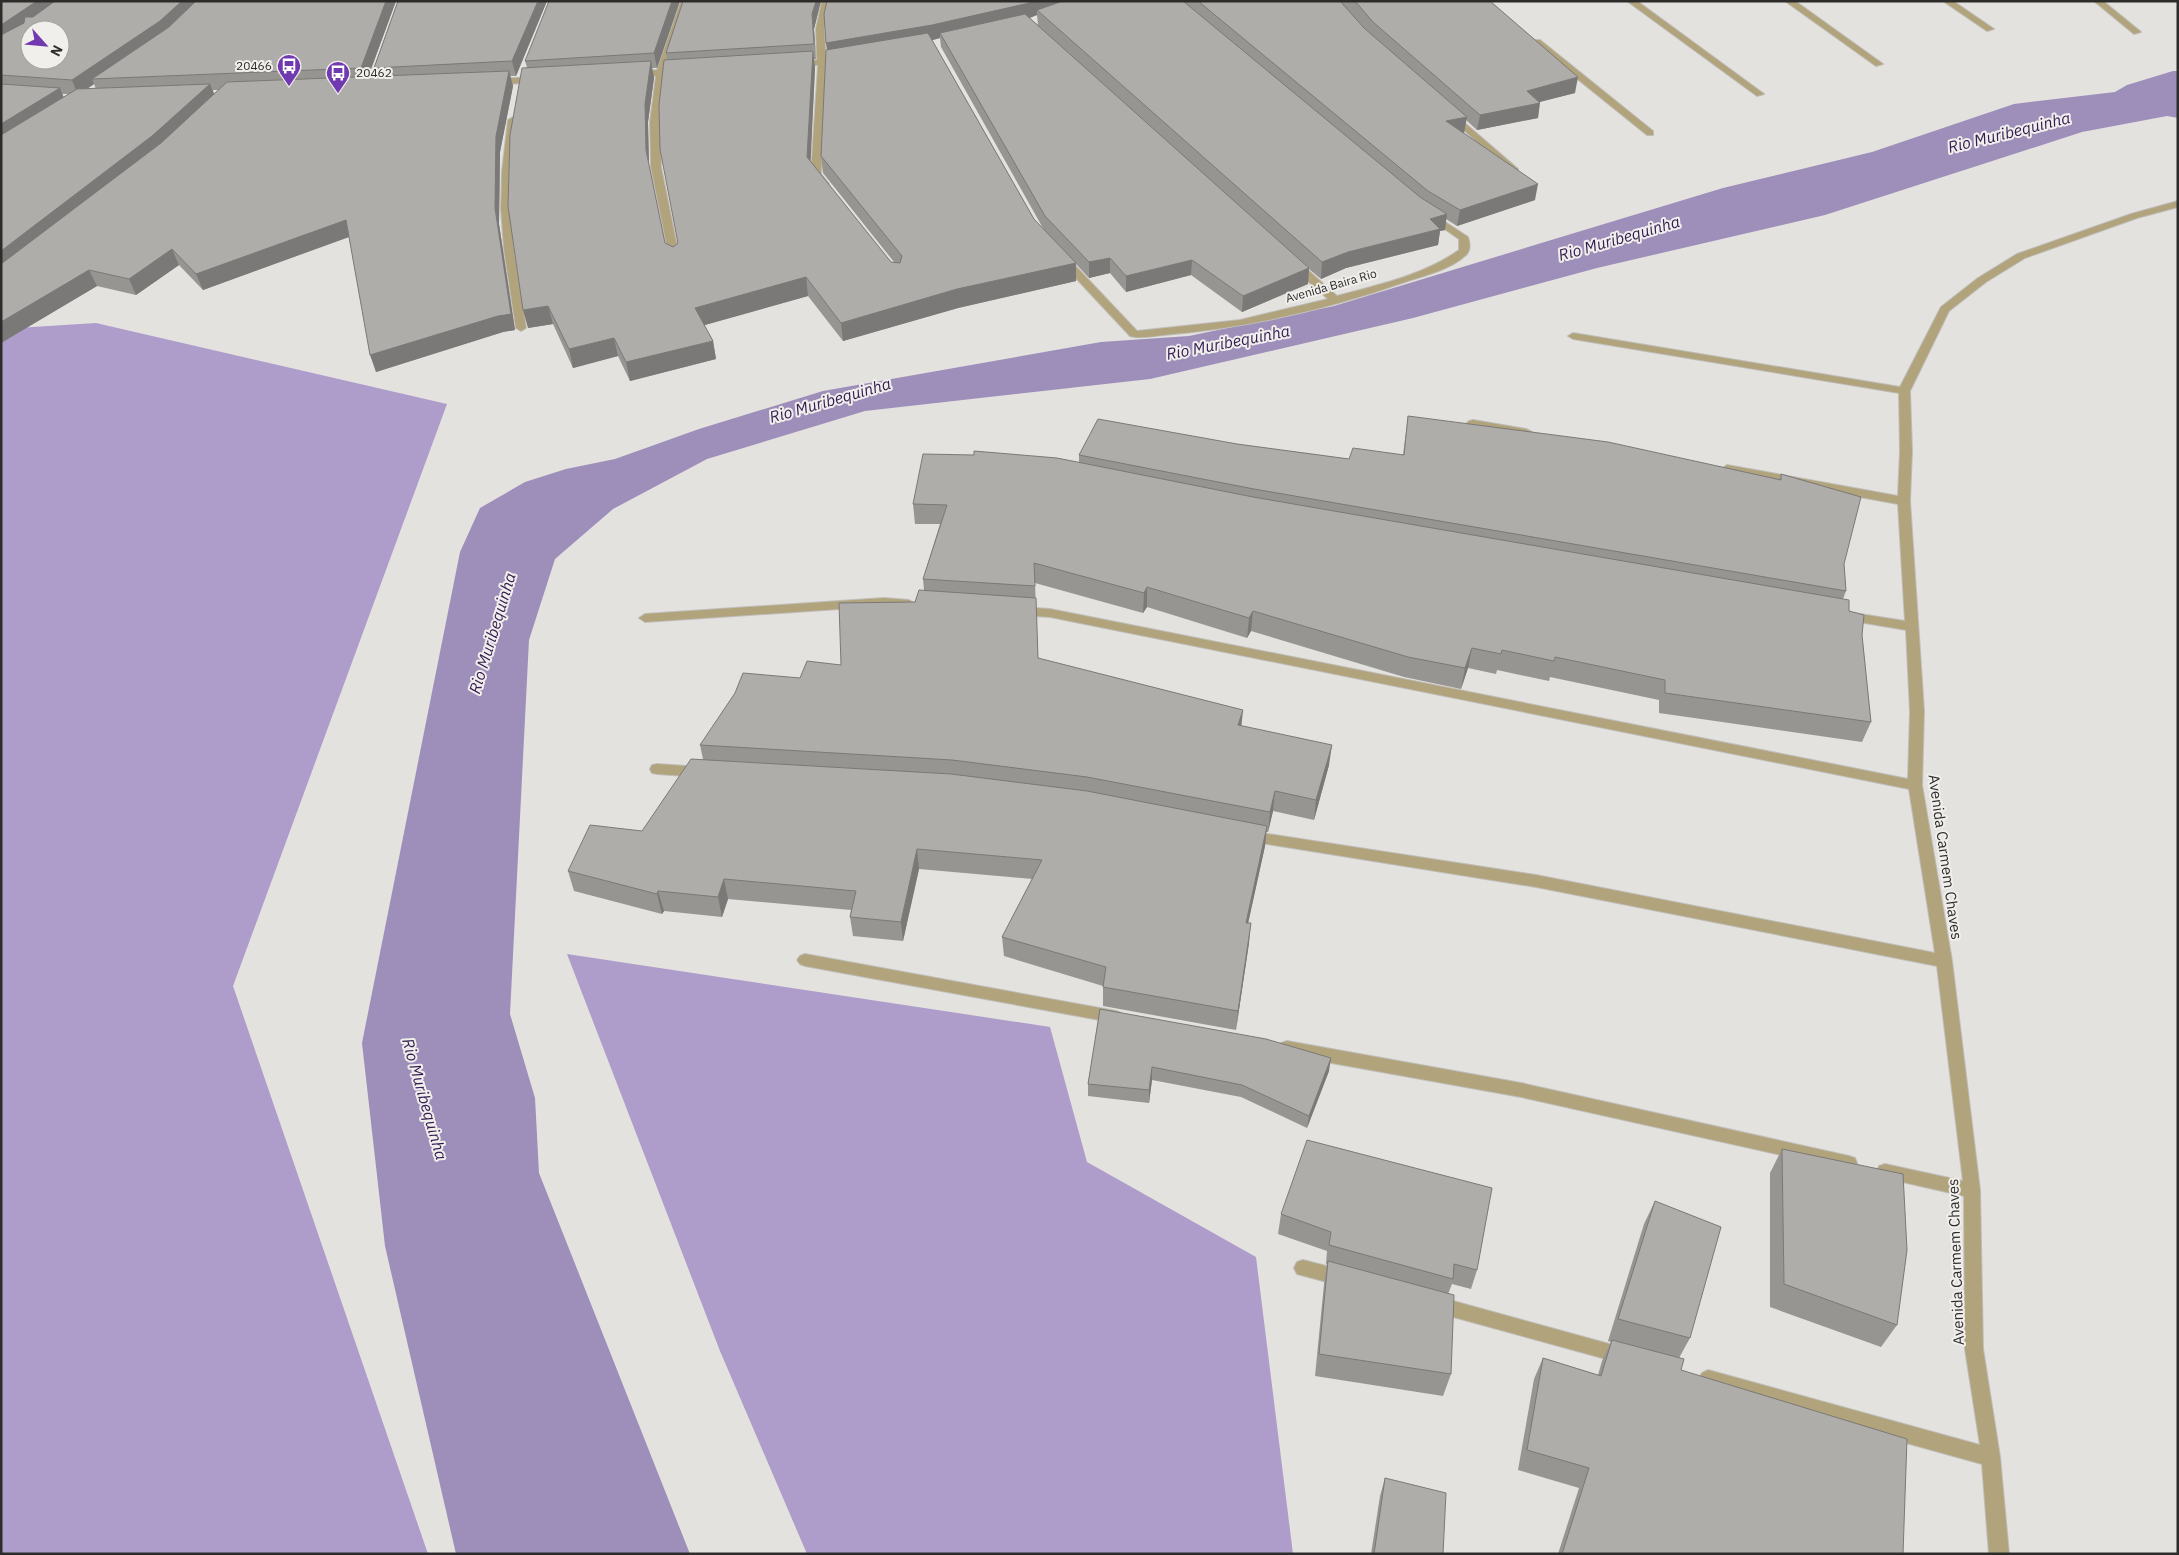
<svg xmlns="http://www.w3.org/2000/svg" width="2179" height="1555" viewBox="0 0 2179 1555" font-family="'IBM Plex Sans',sans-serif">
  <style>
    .forest { fill: #ae9dca }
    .water { fill: #9e8eba }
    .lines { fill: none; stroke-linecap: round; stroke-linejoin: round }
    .minor-casing { stroke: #bfbebb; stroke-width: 2 }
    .minor { fill: #b1a37b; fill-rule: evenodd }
    .wall { fill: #969592; fill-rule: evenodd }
    .shaded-wall { fill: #7a7977 }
    .building { fill: #aeadaa; stroke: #7a7977; fill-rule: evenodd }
    .labels { text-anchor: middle; stroke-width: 4; stroke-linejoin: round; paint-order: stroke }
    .far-poi-label { font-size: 12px; fill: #2d2c2b; stroke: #f1efec; text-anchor: end }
    .far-street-label { font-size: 12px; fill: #2d2c2b; stroke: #f1efec }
    .street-label { font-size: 15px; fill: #2d2c2b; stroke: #f1efec }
    .water-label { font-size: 16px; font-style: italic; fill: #341b52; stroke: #f1efec }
  </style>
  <rect width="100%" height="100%" fill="#e3e2df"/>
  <path class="forest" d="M96,323L447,404L233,986L428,1554H1V329Z
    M567,954L1050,1027L1087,1162L1256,1257L1293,1554H807L720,1351Z"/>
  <path class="water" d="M2173,71H2178V118L2167,116L2082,132L1825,215L1597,268L1413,318L1150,379L865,411L707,459L613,509L555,559L529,640L510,1014L535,1098L539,1173L690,1554H456L385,1246L362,1043L460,552L480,508L525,482L566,469L615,459L699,429L823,391L1101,342L1189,336L1334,306L1723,188L1872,152L2014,104L2115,92L2127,85Z"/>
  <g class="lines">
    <g class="minor-casing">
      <path id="minor" d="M681,1H689L666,70L680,69L684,72L680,75H665L660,122L661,167L680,261L675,264L670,261L651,167L650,122L656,76L636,77L632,74L636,71L657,70Z
        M822,1H830L824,29L826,59L844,57L848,60L844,63L826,64L821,174L829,184L824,187L821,186L811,174L818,65L796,68L792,65L796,62L817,60L816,29Z
        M1627,1H1637L1764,94L1757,96Z
        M1785,1H1795L1883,64L1876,66Z
        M1943,1H1953L1994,29L1987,31Z
        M2094,1H2103L2141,32L2134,34Z
        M1534,40H1540L1653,131V135H1647L1534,44Z
        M537,77L541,80L540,82L494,85L490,82L494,79Z
        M1452,112L1518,169V173H1512L1449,117L1447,115Z
        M513,117L518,120C512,153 509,187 511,220C513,257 521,292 526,328L521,331L516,328L504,249L501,209L502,171L508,120Z
        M2178,201V207L2137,218L2025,258L1986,282L1949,311L1910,391L1912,451L1910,501L1924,711L1922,785L1952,961L1980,1190L1983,1349L2000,1457L2009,1554H1989L1982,1464L1708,1388L1702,1385L1699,1379L1702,1373L1708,1370L1980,1445L1965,1349L1964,1196L1885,1178L1879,1176L1877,1171L1879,1166L1885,1164L1963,1181L1937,966L1536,887L1248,841L1243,840L1241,836L1243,832L1248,831L1536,875L1935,953L1909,789L1050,617L1018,615L1012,611L1018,607L1050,609L1908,779L1910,711L1906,630L1847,620L1841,616L1847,612L1905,621L1898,504L1727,473L1721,469L1727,465L1898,496L1900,451L1899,393L1573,339L1568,336L1573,333L1900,387L1941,307L1978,278L2017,254L2131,214Z
        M1430,212L1468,237C1470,243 1471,250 1466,255C1451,269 1427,275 1408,281C1329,309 1247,328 1164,335C1154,336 1140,339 1130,336L1058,259L1063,256L1067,257L1137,331L1240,320L1328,299L1292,267V263H1300L1337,296C1378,285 1424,275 1459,250V239L1427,217L1425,215Z
        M1473,420L1526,429L1532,432L1526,435L1469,425L1467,423L1469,421Z
        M884,598L909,600L915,604L909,608L884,606L645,622L639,618L645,614Z
        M657,764L701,767L706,768L708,772L706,776L701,777L657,774L652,773L650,769L652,765Z
        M805,954L1116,1011L1121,1013L1124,1017L1121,1021L1116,1023L805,966L800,964L797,960L800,956Z
        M1287,1041L1521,1083L1849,1156L1855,1158L1857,1163L1855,1168L1849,1170L1521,1097L1287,1055L1281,1053L1279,1048L1281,1043Z
        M1303,1260L1342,1270L1348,1272L1351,1278L1348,1284L1342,1286L1297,1274L1294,1268L1297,1262Z
        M1435,1296L1624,1348L1630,1350L1633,1356L1630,1362L1624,1364L1435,1312L1429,1310L1426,1304L1429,1298Z"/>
    </g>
    <use href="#minor" class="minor"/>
  </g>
  <path class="wall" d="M1,1H396L368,77L377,76L374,68L398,1H547L516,76H510L513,86L500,152L499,224L515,330L503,332L376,372L349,236L203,290L179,265L136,295L97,286L1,343ZM94,84L96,89H87ZM213,90H219L214,94ZM62,94H69L64,98Z
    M680,1L657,68H652L654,78L648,122L649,166L665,243L673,247L678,243L667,60L666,53L683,1H821L814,29L816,59H814L815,68L810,161L891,262H894L823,173L821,156L827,49V1H1490L1575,93L1539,102L1538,118L1477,130L1466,120L1464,133L1535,200L1457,226L1446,219L1445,230L1440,231L1438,245L1346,268L1321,279L1309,269L1308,284L1242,312L1191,275L1126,292L1110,273L1089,278L1076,264V281L958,308L843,341L808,296L704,325L713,341L716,359L630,381L618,356L573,368L553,324L528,328L527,67L525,61ZM1037,15L1038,25L1030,18ZM940,38L941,47L1044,230L1034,219L932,40Z
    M1408,416L1779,480L1781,474L1844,564L1846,591L1843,599L1862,635L1871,722L1862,742L1659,713V700L1550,677L1549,681L1497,670L1496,674L1468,668L1461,689L1404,677L1251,631L1247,638L1147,607L1143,613L1035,583L1038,658L1242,726L1329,765L1314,820L1273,811L1268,832H1266L1265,846L1248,923L1249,943L1236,1030L1103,1006V986L1004,956L1002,937L1032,879L919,869L903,941L853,936L850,917L851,910L728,899L722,917L664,911L662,914L574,891L568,871L642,831L703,759L700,745L800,678L841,665L915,602L924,590L923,579L940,524H915L913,504L1079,463V455L1237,444L1349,459L1403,455Z
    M1100,1009L1329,1071L1307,1128L1241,1097L1152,1080L1149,1103L1088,1096V1084Z
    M1782,1149L1897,1325L1881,1347L1770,1307V1173Z
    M1655,1201L1690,1338L1679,1358L1681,1370L1903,1554H1558L1579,1488L1518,1470L1534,1379L1543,1358L1598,1375L1602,1361L1611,1342L1608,1341L1644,1224Z
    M1281,1214L1477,1270L1471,1289L1452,1284L1448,1294L1451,1374L1443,1396L1315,1376L1324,1284L1327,1265L1326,1264L1327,1251L1278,1234Z
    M1385,1478L1443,1554H1371L1380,1496Z"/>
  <path class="shaded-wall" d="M37,1H65L1,45V25Z
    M182,1H204L166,36L92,79L94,84L78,95L72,80Z
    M386,1H396L366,83L361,68Z
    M538,1H547L516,76L512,61Z
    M672,1H680L657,68L654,53Z
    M816,1H821L814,29L816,59L812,14Z
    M1035,1H1083L1037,10V15L1026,19L940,33V38L933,40L828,58L826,43Z
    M813,51L815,68L810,175L807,157Z
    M651,61L654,78L648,122L649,167L646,150L645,104Z
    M509,71L513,86L500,152L499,224L515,330L503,332L376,372L370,355L496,136Z
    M1578,77L1575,93L1524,106L1527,91Z
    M210,84L216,99L1,273V251Z
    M60,88L66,103L1,145V124Z
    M1540,103L1538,118L1477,130L1480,115Z
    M1467,117L1464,133L1444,137L1446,121Z
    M1538,184L1535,200L1457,226L1460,210Z
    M1447,214L1445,230L1440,231L1438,245L1346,268L1321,279L1322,262L1430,219Z
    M346,220L352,236L203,290L196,274Z
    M172,249L179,265L136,295L129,279Z
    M1110,258V273L1089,278V262Z
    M1192,260L1191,275L1126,292V276Z
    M1076,263V281L958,308L843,341L841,323L957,289Z
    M1309,268L1308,284L1242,312L1243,296Z
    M89,270L97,286L1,343V322Z
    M806,277L808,296L698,327L695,308Z
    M548,306L553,324L528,328L523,310Z
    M614,338L618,356L573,368L569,349Z
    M713,341L716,359L630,381L626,362Z
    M1147,587V607L1143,613L1144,593Z
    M1253,611L1251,631L1247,638L1249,618Z
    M1472,648L1468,668L1461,689L1465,668Z
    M1243,710L1241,730L1238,725Z
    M1332,745L1329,765L1314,820L1316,800Z
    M1275,791L1273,811L1268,832L1270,812Z
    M1267,826L1265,846L1244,942L1246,923Z
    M917,849L919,869L903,941L901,922Z
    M724,879L728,899L722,917L718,897Z
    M658,891L664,911L662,914L657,894Z
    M1251,923L1249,943L1236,1030L1238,1011Z
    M1331,1058L1329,1071L1307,1128L1309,1116Z
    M1152,1067V1080L1149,1103V1090Z"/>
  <path class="building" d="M1,1H37L1,25Z
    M55,1H182L160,21L72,80L1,75V35L24,23L25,17H33ZM30,30H60V60H30Z
    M196,1H386L361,68L92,79L169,27Z
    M398,1H538L512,61L374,68Z
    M549,1H672L654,53L525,61Z
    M683,1H816L812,14L814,44L666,53Z
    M827,1H1035L1025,4L932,25L826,43L824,14Z
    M1063,1H1183L1420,197L1447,214L1430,219L1440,229L1348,252L1322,262L1037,10Z
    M1198,1H1340L1364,28L1467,117L1446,121L1538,184L1460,210L1428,191Z
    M1355,1H1490L1578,77L1527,91L1540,103L1480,115L1373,22Z
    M1025,14L1309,268L1243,296L1192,260L1126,276L1110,258L1089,262L1045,216L940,33Z
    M928,33L1034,219L1076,263L957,289L841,323L806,277L695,308L713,341L626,362L614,338L569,349L548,306L523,310L508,206L510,135L522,68L651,61L645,104L646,150L665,243L673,247L678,243L660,149L659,105L664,60L813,51L807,157L891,262L900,263L902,256L821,156L826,50Z
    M509,71L496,136L495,208L511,314L498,316L370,355L346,220L196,274L172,249L129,279L89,270L1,322V264L161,143L227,82Z
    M1,84L60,88L1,124Z
    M210,84L152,136L1,251V135L77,89Z
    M1408,416L1608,442L1781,480V474L1861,497L1844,564L1846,591L1254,489L1079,455L1098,419L1237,444L1349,459L1353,448L1404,455Z
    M974,451L1057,458L1253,497L1849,600V611L1864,615L1862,635L1871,722L1665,693V680L1555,657L1554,661L1502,650L1501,654L1472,648L1465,668L1408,657L1253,611L1249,618L1147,587L1144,593L1034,563L1035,586L923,579L947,505L913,504L923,454L974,455Z
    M919,590L1036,598L1038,658L1243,710L1238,725L1332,745L1316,800L1275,791L1270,812L1087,777L952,760L700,745L735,693L743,673L800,678L807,661L841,665L839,603L915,602Z
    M691,759L951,774L1087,791L1267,826L1246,923H1251L1238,1011L1103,987L1106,967L1002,937L1042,860L917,849L901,922L850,917L856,891L724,879L718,897L658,891L657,894L568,871L590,825L642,831Z
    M1100,1009L1266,1039L1331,1058L1309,1116L1242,1085L1152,1067L1149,1090L1088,1084Z
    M1307,1140L1492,1188L1477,1270L1454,1264L1453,1279L1329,1245L1331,1232L1281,1214Z
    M1782,1149L1903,1174L1907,1250L1897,1325L1784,1284Z
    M1655,1201L1721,1227L1690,1338L1618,1319Z
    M1328,1261L1454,1295L1451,1374L1319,1354Z
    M1612,1340L1684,1359L1681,1370L1907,1439L1903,1554H1562L1589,1468L1527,1450L1543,1358L1601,1376Z
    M1385,1478L1446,1493L1443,1554H1374Z"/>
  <defs>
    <g id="bus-pin" transform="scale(1.25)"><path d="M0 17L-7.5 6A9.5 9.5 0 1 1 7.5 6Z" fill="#7139af" stroke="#f1efec"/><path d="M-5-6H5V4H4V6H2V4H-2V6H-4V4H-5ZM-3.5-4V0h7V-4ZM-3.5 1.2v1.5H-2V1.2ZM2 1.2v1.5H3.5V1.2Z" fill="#fff"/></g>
  </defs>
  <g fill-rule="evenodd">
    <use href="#bus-pin" x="289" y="66"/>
    <use href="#bus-pin" x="338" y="73"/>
  </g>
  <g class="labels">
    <g class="far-poi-label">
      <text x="272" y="70">20466</text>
      <text x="356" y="77" text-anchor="start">20462</text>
    </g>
    <g class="far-street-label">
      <text transform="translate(1331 286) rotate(-16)" y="4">Avenida Baira Rio</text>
    </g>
    <g class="street-label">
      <text transform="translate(1945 857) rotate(82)" y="5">Avenida Carmem Chaves</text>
      <text transform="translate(1956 1262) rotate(-92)" y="5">Avenida Carmem Chaves</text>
    </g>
    <g class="water-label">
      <text transform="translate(2009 132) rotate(-14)" y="6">Rio Muribequinha</text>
      <text transform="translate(1619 238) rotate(-16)" y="6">Rio Muribequinha</text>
      <text transform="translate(1228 342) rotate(-11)" y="6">Rio Muribequinha</text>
      <text transform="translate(830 400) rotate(-16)" y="6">Rio Muribequinha</text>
      <text transform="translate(492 633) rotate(-73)" y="6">Rio Muribequinha</text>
      <text transform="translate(425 1099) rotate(74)" y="6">Rio Muribequinha</text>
    </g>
  </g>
  <rect width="2179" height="1555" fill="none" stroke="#2d2c2b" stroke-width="5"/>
  <g transform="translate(45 45) rotate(117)"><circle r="24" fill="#f1efec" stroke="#a3a19f"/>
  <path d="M0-4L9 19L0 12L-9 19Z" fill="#7139af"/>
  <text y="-8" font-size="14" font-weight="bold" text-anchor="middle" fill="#2d2c2b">N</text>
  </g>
</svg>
